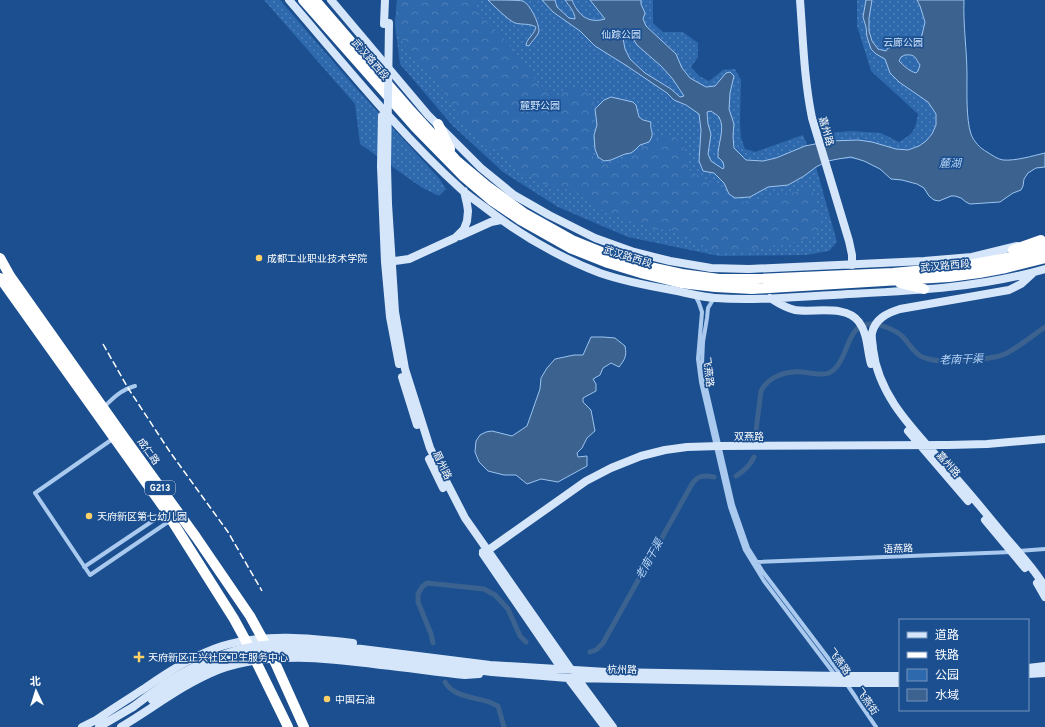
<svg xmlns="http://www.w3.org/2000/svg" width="1045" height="727" viewBox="0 0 1045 727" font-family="Overpass,'Noto Sans SC',sans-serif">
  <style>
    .green { fill: url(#green-dots) }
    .forest { fill: url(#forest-crowns) }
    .water { fill: #3c6290; stroke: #9cc4f0; fill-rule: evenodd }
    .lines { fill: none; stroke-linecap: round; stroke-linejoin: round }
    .canal { stroke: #3c6290; stroke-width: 5 }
    .street { stroke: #a9c9ee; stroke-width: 4 }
    .secondary { stroke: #d6e6fa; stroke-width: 8 }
    .highway { stroke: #fff; stroke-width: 10 }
    .rail { stroke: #fff; stroke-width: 1.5; stroke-dasharray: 7 3; stroke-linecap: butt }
    .secondary-bridge { stroke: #d6e6fa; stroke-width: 8 }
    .poi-dot { fill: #ffd166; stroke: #1b4f8f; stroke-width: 1.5 }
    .labels { text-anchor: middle; stroke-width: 3.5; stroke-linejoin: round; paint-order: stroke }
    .shield { fill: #1b4f8f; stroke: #bbcadd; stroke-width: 1 }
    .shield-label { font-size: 9px; font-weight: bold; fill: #fff }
    .park-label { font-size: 10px; fill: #cfe3fa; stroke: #1b4f8f }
    .street-label { font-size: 10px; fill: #fff; stroke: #1b4f8f }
    .poi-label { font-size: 10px; fill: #fff; stroke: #1b4f8f; text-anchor: start }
    .water-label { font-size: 11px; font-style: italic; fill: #b5d3f5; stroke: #1b4f8f }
  </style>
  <defs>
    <pattern id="green-dots" width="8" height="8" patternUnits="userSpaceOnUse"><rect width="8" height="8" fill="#2e69ad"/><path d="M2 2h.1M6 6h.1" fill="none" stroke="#4d80b9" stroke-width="1.8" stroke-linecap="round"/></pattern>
    <pattern id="forest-crowns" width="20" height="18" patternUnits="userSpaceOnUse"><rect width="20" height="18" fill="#2e69ad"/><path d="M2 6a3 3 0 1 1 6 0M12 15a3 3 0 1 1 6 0" fill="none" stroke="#4d80b9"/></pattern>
  </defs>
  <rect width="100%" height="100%" fill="#1b4f8f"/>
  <path class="green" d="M264,0H280L355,87L439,178L446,189L439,196L421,187L360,144L355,104Z
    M397,0H653V23L663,32H683L698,43V57L691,67L699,76L709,81L723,70L735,69L741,80L740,124L741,138L745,149L755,152L803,135L816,167L837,242L829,251L806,255L719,256L628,237L558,207L503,172L452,125L400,64L395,25Z
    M857,0H946L955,196C949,196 941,203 935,200C928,198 926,189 920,185C912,180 901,181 893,179C888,177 884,172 881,169C867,160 850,156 833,160L828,133L851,131L881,133L899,142C914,133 915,131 918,114L871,71L857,26Z"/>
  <path class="forest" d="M397,0H474L478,14L502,37L516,53L537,82L556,98L567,88L580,89L585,91L594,102L595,123L592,140L593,157L601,165L620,161L659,137L676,138L684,146L690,171L719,187L728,197L741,202L776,197L804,190L811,187L817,202L822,228L806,240L740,252L718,253L669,229L654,230L633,221L606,213L589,200L571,189L544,185L522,172L501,153L481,141L464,124L446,95L431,76L412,58L395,25Z"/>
  <path class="water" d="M488,0C496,0 518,0 523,1C530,4 539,23 539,31C538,36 531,42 529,46L526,45C527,38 535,34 536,27C529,23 522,25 515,23C508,20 494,6 488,0Z
    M542,0H555L557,7L569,18L575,19C575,12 569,6 565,0H572C578,15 588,24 605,19L601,14L590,0H641V4L645,13L643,19L646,26L676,54L682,68L690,78L706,87L715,86L726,73L730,72L734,76L730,93L729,109L734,124L733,136L734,148L746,160L763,161L776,158L805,146L830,141L858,140L872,142L896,149L908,150L919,146L926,141L932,134L936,125V114L928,102L899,82L890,73L885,59L876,54L871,49L867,37L866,27L863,17L866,0H872L869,18V31L872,41L878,49L886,51L888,48L911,43L919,40L922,35L925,22L920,6L917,0H964C963,25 967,51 967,76C967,92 966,119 971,134C974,142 980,148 987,152C992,155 997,159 1003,160C1016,161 1032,156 1045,153V167L1036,168L1028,173L1024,179L1023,186L1021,190L1013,193L1000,202L970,204L966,202L961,198L955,196H951L939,201L934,200L929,196L924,188L917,184L902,180L891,179L880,169L864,161L851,157L838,159L828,161L816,167L804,176L788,185L768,187L750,197L735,198L729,194L724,183L714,173L703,171L699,161L701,130L699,114L686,105L674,100L667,93L627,66L595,46L580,31L553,12ZM622,33L630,34L637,45L661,66L672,78L684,96L680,97L671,89L645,73L630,59L625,49ZM905,55C916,54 915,58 920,65L918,71L916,73C909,71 904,66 899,61L901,57ZM711,111C713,113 718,115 719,117C726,129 717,145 718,157L723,162L724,167L723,169L711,161L708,154L711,134L708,124L707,112Z
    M611,97L633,102L636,105L639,117L643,120L651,122C649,131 656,132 649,142L640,145L635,150L631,153L625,154L611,160L604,161L598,157L595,149L594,135L597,125L595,109L604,100Z
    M591,337H603L615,338L625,346C627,356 625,359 619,367L611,363L603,368L600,375L593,379L596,384V391L583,398V402L591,410L595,431L587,438L582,448L577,453L578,457L587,456V466L558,482L541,479L527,484L516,475H504L488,471L479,462L475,452L476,441L480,435L486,432L492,431L512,436L527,426L540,389L541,378L547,368L555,359L574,355H583Z"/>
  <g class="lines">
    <path class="canal" d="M756,431L761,391C768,377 787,370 802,372C811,373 820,376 829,373C849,363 845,325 869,324C879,323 896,330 903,337C908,342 912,350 919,355C923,358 928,359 933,360C942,362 951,360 960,360C975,359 991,360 1005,354C1019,347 1032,336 1045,327
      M736,476C744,471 750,466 754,457
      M433,643L431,634L418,602V594L422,587L427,583L484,589L495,595L508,609L520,636L526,642
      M590,652L596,650L603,643L692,484C698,475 704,475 714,477
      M445,682C453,697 475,697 489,702C492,703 495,705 498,706L504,727"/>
    <path class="street" d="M695,295L699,303L702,312L698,359L701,382L730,507L745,550L764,581L835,675
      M714,298L708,308L707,318L703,342L702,364L706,388L733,505L748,548L763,572L841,675
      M103,408C114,397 121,390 135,386
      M114,438L35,493L90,575L171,520
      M1018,551L1045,549
      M755,562L1012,552
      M84,567L166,512
      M846,683L876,727"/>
    <path class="secondary" d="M289,0C345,65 399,133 462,190C469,196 476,201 483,206C519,234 558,257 600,273C623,281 649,286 672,290C687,293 701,297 715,298C755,301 794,297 833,295C904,291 976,289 1045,269
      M331,0L428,115L481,168L514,195L549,215L595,238L634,252L670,261L711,268L749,269L924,261L972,257L1017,246
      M800,0C803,39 804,79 812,118L849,241L852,255V265
      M384,24L385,0
      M381,166L385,262L390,317L399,364
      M387,166L388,204L395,312L405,369L430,448L445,479L465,518L577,678L613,727
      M460,236L491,222L501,220
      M388,262L409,259L455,238L464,229L467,221L468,211L467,204L464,191
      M1033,273L1021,284L1009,290L900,309C887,313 875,319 872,333C871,338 873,344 873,349C879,402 923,438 955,477C972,496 988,516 1004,535C1018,552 1034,568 1045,587
      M770,298C778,303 785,308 795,310C814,313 846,304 859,322C868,334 867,350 871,364
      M402,377L417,425
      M908,431L968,501
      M429,459L443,488
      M985,520L1025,568
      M483,552L487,551L586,481L611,468L641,456L665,450L687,447L719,446L948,445L987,444L1045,439
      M483,554L568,678L605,727
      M1037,583L1045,597
      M346,647L490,665L607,672L842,676H900
      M345,654L492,672L568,678L846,683H900
      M1028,668L1045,666
      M1028,674L1045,673
      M82,727L96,720C112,709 128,699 145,688C169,671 194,655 222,646C265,633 310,638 353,643
      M99,727L133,707
      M121,727C153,708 183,684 218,670C270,651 328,658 381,665C409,668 437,672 465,675L479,674"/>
    <path class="highway" d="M303,0L415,127L464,177L491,200L522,221L570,248L608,263L644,274L681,283L715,287L752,289L949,277L979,273L1006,268L1045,258
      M315,0L411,111L456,160L487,186L524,213L574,241L611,256L645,266L682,274L719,279H756L893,273L936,269L969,265L1011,257L1045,248
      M438,124L450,149
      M1013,250L1041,240
      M0,258L10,276L121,433L196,537L250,616L273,658L304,727
      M0,278L162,505L234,619L246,641L288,727
      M900,283L924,289"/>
    <path class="rail" d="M103,344L128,388L170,452L228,532L262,591"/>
    <path class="secondary-bridge" d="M381,166L382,116
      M387,166L389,23
      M152,700C185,678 227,656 266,652C293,649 319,652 345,654
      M133,707C144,699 155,690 167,682C196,664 229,649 263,645C291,641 318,645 346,647"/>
  </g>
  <g class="poi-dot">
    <circle cx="259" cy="258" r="4"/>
    <circle cx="89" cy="516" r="4"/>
    <path d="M137 651h4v4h4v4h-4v4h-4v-4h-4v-4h4z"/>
    <circle cx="327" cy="699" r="4"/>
  </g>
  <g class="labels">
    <rect class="shield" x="145" y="481" width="30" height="14" rx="3"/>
    <g class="shield-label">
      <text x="160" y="491">G213</text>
    </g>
    <g class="park-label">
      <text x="621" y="38">仙踪公园</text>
      <text x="903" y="46">云廊公园</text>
      <text x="540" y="109">麓野公园</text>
    </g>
    <g class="street-label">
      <text transform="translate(371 59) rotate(49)" y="4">武汉路西段</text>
      <text transform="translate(827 131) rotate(74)" y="4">嘉州路</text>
      <text transform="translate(628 256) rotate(17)" y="4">武汉路西段</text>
      <text transform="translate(945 265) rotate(-5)" y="4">武汉路西段</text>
      <text transform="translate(709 372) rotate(83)" y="4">飞燕路</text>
      <text x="749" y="440">双燕路</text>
      <text transform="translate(149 451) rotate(54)" y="4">成仁路</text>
      <text transform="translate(949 464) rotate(48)" y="4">嘉州路</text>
      <text transform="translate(443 465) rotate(65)" y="4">眉州路</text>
      <text transform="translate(898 548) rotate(-2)" y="4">语燕路</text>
      <text transform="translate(840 661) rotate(54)" y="4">飞燕路</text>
      <text transform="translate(622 669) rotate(1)" y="4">杭州路</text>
      <text transform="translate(868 701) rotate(55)" y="4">飞燕街</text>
    </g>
    <g class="poi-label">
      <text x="267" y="262">成都工业职业技术学院</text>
      <text x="97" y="520">天府新区第七幼儿园</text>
      <text x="148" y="661">天府新区正兴社区卫生服务中心</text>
      <text x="335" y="703">中国石油</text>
    </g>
    <g class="water-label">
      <text x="950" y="167">麓湖</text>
      <text transform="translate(961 359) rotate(-2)" y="4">老南干渠</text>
      <text transform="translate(649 559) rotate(-61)" y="4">老南干渠</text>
    </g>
  </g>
  <rect x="899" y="619" width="130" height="92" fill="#1b4f8f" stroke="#7695bc"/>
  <rect x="907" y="632" width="20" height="6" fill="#d6e6fa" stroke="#7695bc"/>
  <text x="935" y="639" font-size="12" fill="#ffffff">道路</text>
  <rect x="907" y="652" width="20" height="6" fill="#ffffff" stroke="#7695bc"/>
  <text x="935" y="659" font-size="12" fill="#ffffff">铁路</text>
  <rect x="907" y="669" width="20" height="12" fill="#2e69ad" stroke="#7695bc"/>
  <text x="935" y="679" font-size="12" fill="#ffffff">公园</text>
  <rect x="907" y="689" width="20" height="12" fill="#3c6290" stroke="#7695bc"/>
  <text x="935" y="699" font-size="12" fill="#ffffff">水域</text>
  <g transform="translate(36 691) rotate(356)" stroke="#1b4f8f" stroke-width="3" paint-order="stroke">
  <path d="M0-3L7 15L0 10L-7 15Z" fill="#ffffff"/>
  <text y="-6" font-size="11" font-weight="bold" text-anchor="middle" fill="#ffffff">北</text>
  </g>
</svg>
